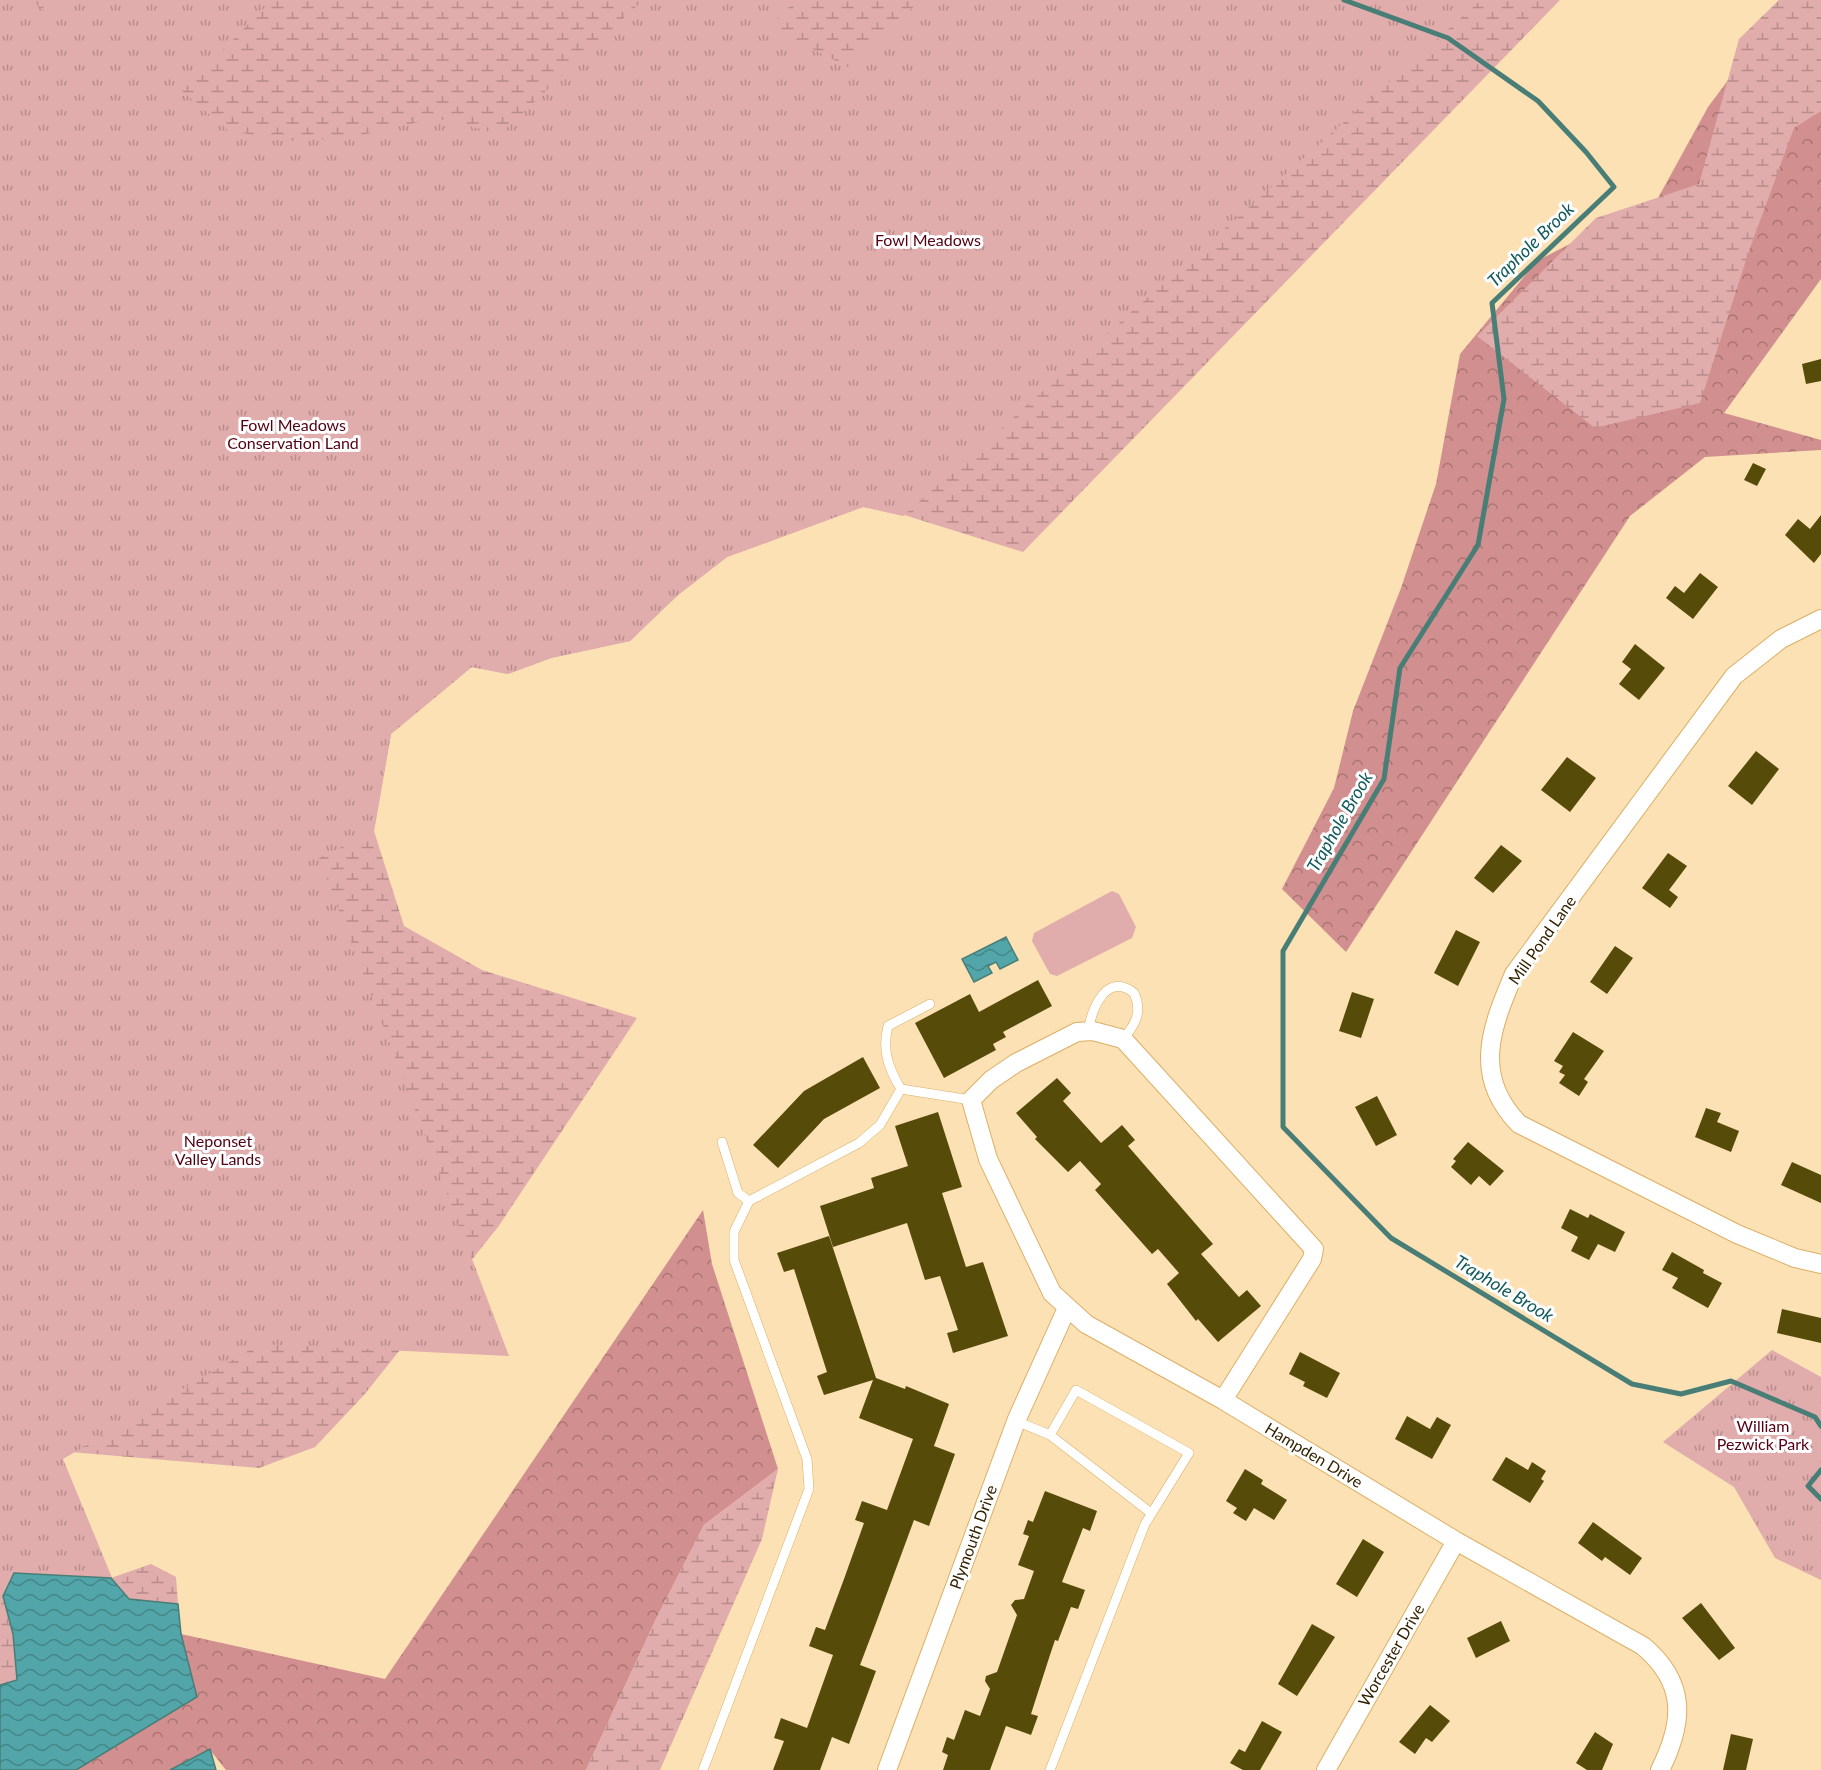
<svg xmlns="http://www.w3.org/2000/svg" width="1821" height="1770" viewBox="0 0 1821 1770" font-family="Lato,sans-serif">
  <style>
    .green { fill: #e1acac }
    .forest { fill: url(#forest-crowns) }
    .wetland { fill: url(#wetland-marsh) }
    .park { fill: url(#park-tufts) }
    .water { fill: url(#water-waves); stroke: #497e77; stroke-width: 1.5 }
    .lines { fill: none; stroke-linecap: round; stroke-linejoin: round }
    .stream { stroke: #497e77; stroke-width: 5 }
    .building { fill: #564b08 }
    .service-casing { stroke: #dcaf64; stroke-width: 10 }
    .minor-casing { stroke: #dcaf64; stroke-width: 20 }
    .service { stroke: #fff; stroke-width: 9 }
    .minor { stroke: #fff; stroke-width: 18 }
    .labels { text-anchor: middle; stroke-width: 6; stroke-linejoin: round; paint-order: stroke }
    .park-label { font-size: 16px; fill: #530112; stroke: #fff }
    .street-label { font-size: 16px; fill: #332201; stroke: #fff }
    .water-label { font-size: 18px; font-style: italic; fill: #125a5c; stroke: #fff }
  </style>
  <defs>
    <pattern id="forest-crowns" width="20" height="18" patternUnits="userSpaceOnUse" patternTransform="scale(1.5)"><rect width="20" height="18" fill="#d18f8f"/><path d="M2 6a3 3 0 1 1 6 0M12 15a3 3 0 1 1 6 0" fill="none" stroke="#aa7472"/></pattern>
    <pattern id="wetland-marsh" width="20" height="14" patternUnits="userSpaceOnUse" patternTransform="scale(1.5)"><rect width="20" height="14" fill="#e1acac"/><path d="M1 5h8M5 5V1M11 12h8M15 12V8" fill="none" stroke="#b78c8a"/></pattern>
    <pattern id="park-tufts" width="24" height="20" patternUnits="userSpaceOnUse" patternTransform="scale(1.5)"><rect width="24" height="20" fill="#e1acac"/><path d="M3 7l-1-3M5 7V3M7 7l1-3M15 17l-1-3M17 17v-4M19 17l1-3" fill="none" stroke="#b78c8a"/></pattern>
    <pattern id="water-waves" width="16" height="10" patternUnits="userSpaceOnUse" patternTransform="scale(1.5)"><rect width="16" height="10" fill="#52a5a9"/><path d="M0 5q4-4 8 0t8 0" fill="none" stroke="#458687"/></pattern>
  </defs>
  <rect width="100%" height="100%" fill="#fce1b5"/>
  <path class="green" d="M1112,891L1119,894L1136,927L1132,938L1057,976L1050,974L1032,941L1034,933Z"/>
  <path class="forest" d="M1788,0H1821V279L1724,413L1821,440V450L1705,457L1630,516L1346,952L1282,889L1334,788L1353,711L1401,588L1436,484L1460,354L1537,261L1658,198L1708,107Z
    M703,1210L712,1264L778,1469L704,1525L656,1619L586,1770H226L210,1750L170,1770H76L197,1697L181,1634L385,1679Z"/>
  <path class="wetland" d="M0,0H1560L1023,552L888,510L863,507L727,557L678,595L630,641L551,658L508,674L471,667L391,734L374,831L404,926L482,970L637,1018L498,1227L364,1395L315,1447L259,1468L0,1446Z
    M1779,0H1821V111L1794,128L1749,251L1700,403L1595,428L1477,336L1596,218L1699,184L1739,39Z
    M778,1469L762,1539L660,1770H586L656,1619L704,1525Z
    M151,1564L176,1577L178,1604L129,1599L111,1578Z
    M0,1575L13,1634L17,1681L0,1685Z"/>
  <path class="park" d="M0,0H31L46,12L59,0H272L182,91L228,130L282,141L349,138L436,118L500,134L643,0H796L769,27L848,67L921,0H1481L903,516L863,507L727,557L678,595L630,641L551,658L508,674L472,667L391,734L374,831L319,858L509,1356L260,1344L63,1459L125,1609L0,1599Z
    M1772,1350L1821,1377V1580L1775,1558L1734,1487L1663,1442Z"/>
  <path class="water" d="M1006,937L1018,960L1000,969L996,962L988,966L992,973L974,982L962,959Z
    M14,1573L111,1578L129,1599L178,1604L181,1634L197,1697L76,1770H0V1685L17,1680L13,1634L3,1596Z
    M210,1749L216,1770H170Z"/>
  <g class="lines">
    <path class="stream" d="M1344,0L1448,38L1538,101L1586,152L1614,187L1492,303L1504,399L1478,545L1400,668L1384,779L1283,951V1127L1391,1238L1632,1384L1681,1394L1731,1381L1815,1417L1821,1426
      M1821,1470L1808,1486L1821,1499"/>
  </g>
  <path class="building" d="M1821,359V381L1806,384L1802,364Z
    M1753,463L1766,469L1757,486L1744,480Z
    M1821,515V554L1814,563L1785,535L1798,519L1810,529Z
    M1700,573L1718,587L1693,619L1666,598L1675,586L1684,593Z
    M1635,644L1665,668L1639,700L1619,684L1631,669L1622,662Z
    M1756,751L1779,769L1752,805L1728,786Z
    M1567,757L1596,778L1570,812L1541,790Z
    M1501,845L1522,861L1493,893L1474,878Z
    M1668,853L1687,866L1669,890L1678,897L1670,908L1642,888Z
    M1456,930L1480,942L1458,986L1434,973Z
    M1615,946L1633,958L1607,994L1590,982Z
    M1038,980L1052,1006L1003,1032L1006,1037L993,1044L996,1050L944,1078L915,1023L970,994L979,1012Z
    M1352,992L1374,999L1361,1038L1339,1031Z
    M1573,1032L1604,1051L1584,1079L1588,1082L1579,1096L1559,1083L1565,1075L1559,1072L1563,1066L1554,1061Z
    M863,1057L880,1088L824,1119L778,1168L753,1145L804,1091Z
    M1057,1078L1071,1093L1063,1101L1101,1143L1122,1125L1135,1140L1128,1146L1213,1244L1201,1254L1239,1297L1247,1290L1261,1306L1218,1342L1198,1319L1196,1321L1167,1284L1179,1273L1158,1249L1152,1254L1095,1190L1101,1184L1080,1161L1068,1172L1035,1139L1037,1137L1016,1113Z
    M1377,1096L1397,1135L1376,1146L1355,1107Z
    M1706,1108L1721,1113L1717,1122L1739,1131L1731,1152L1695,1137Z
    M938,1112L962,1187L942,1193L966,1267L983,1262L1008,1336L953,1353L947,1333L958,1330L940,1276L925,1280L907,1223L833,1247L820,1206L874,1188L871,1178L908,1166L895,1126Z
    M1468,1142L1504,1171L1490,1186L1479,1176L1471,1185L1451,1167L1456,1161L1453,1159Z
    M1792,1162L1821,1175V1203L1781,1185Z
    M1570,1209L1588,1218L1590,1214L1625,1232L1615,1252L1598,1244L1589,1260L1571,1251L1578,1237L1561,1228Z
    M829,1236L876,1378L905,1389L906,1386L949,1404L934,1446L955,1454L929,1526L914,1520L876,1623L860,1665L876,1671L849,1744L832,1737L820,1770H773L784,1741L774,1738L781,1718L807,1728L833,1655L809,1646L816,1627L825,1630L844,1579L864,1523L855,1520L862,1501L887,1510L913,1439L859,1418L873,1380L824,1395L817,1376L827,1372L794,1269L784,1272L777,1253Z
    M1672,1252L1704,1270L1703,1273L1722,1283L1708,1308L1672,1288L1678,1278L1662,1270Z
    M1782,1309L1821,1318V1343L1777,1333Z
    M1300,1352L1340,1373L1327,1398L1303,1386L1305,1382L1289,1374Z
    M1407,1416L1430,1429L1437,1417L1451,1425L1432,1459L1395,1439Z
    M1506,1457L1528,1470L1532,1462L1546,1471L1541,1479L1544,1481L1530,1503L1492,1480Z
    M1245,1469L1263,1480L1261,1484L1287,1500L1274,1520L1254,1508L1246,1521L1233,1513L1237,1508L1226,1501Z
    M1045,1491L1097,1511L1090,1531L1083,1528L1062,1582L1085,1590L1078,1609L1071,1607L1058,1641L1055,1640L1049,1658L1031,1714L1038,1716L1031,1735L1006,1726L990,1770H943L948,1755L942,1752L947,1737L954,1740L965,1710L980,1716L990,1689L985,1681L986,1676L997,1672L1017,1615L1011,1605L1015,1600L1024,1599L1034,1571L1018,1565L1029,1536L1023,1534L1028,1520L1033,1522Z
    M1593,1522L1642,1558L1630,1575L1605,1557L1602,1561L1578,1543Z
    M1363,1539L1384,1552L1357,1597L1336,1584Z
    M1701,1603L1735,1648L1719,1660L1682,1618Z
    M1501,1621L1510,1641L1476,1658L1467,1638Z
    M1312,1624L1335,1637L1297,1696L1278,1684Z
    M1430,1705L1450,1721L1432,1742L1426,1738L1415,1754L1399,1742Z
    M1262,1721L1282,1732L1260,1770H1243L1230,1763L1239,1749L1245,1752Z
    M1595,1732L1613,1744L1602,1770H1587L1576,1763Z
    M1731,1734L1753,1739L1746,1770H1723Z"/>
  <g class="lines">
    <g class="service-casing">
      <path id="service" d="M1088,1031C1092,1009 1106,971 1134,993C1143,1012 1135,1025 1123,1039
        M901,1089C888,1068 882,1050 888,1026L930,1004
        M722,1142L738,1193L749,1201
        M1016,1421L1050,1435L1076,1390L1189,1453L1145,1524L1050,1770
        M1050,1435L1151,1513
        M703,1770L809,1489L807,1459L734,1260V1232L749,1201L859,1143L880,1125L901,1089L971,1100"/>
    </g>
    <g class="minor-casing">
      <path id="minor" d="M1821,619L1781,639L1734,676L1514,974C1491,1028 1472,1076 1519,1124L1737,1234L1795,1258L1821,1264
        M1223,1400L1312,1259L1314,1249L1123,1039L1093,1031L1077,1032L1016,1063L991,1080L971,1100L988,1159L1052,1293L1086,1324L1223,1400L1456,1541L1643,1646C1687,1683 1684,1722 1660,1770
        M887,1770L1017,1419L1067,1308
        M1326,1770L1456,1541"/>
    </g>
    <use href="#service" class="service"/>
    <use href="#minor" class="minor"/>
  </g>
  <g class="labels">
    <g class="park-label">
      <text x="928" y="246">Fowl Meadows</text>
      <text x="293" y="431">Fowl Meadows<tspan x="293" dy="18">Conservation Land</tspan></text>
      <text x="218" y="1147">Neponset<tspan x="218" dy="18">Valley Lands</tspan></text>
      <text x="1763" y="1432">William<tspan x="1763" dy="18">Pezwick Park</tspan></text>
    </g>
    <g class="street-label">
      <text transform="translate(1542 940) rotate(-55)" y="6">Mill Pond Lane</text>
      <text transform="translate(1314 1455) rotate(31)" y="6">Hampden Drive</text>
      <text transform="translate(973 1537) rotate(-70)" y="6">Plymouth Drive</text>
      <text transform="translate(1391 1655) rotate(-60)" y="6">Worcester Drive</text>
    </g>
    <g class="water-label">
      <text transform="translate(1531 245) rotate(-44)" y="6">Traphole Brook</text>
      <text transform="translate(1340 822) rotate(-60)" y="6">Traphole Brook</text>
      <text transform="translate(1504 1289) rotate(31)" y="6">Traphole Brook</text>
    </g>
  </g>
</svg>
